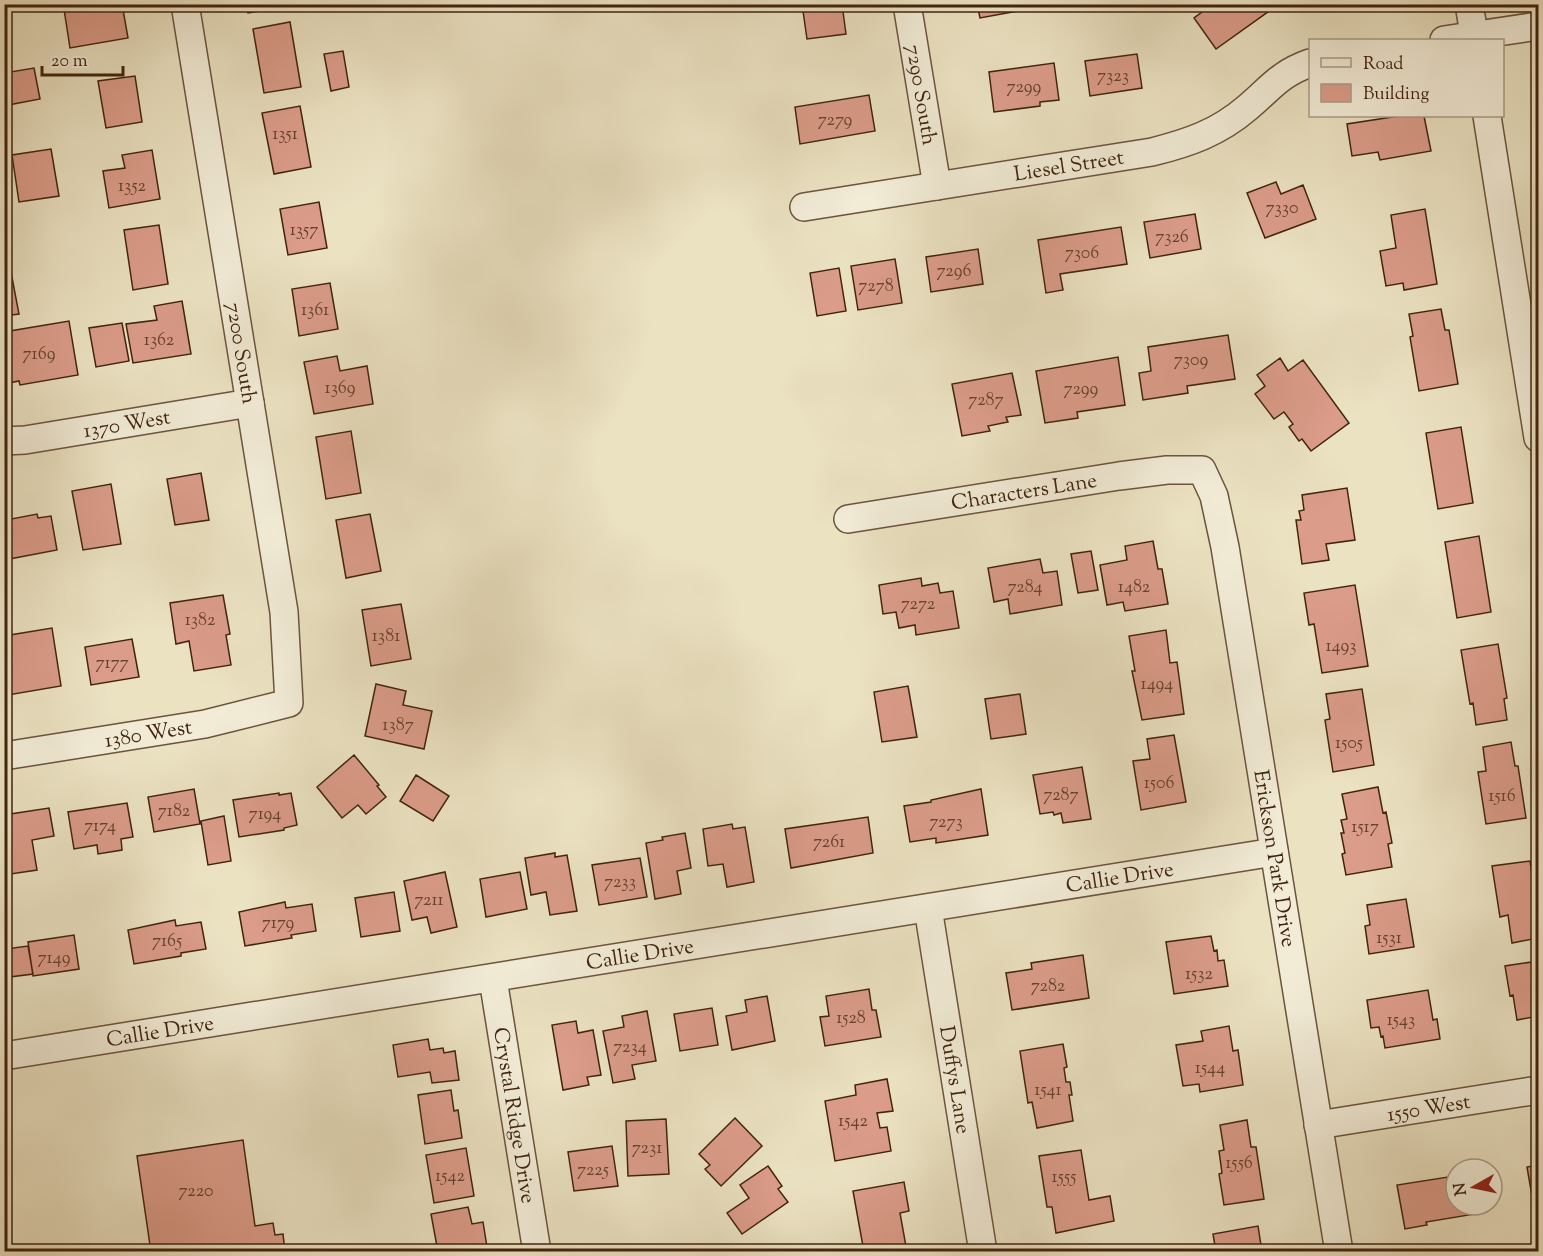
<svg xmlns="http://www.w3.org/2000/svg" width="1543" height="1256" viewBox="0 0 1543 1256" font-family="'Sorts Mill Goudy',serif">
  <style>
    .building { fill: #db9c89; stroke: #41240f; stroke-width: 1.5 }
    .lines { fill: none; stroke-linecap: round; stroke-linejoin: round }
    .minor-casing { stroke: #6c543c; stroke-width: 30 }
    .minor { stroke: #f2ecd7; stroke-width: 27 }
    .labels { text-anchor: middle; stroke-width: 4.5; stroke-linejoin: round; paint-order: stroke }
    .number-label { font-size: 18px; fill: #68422e }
    .street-label { font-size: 21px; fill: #41240f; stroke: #f2ecd7 }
  </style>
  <rect width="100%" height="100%" fill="#ebe2c2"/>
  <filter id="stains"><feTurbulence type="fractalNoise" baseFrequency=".00333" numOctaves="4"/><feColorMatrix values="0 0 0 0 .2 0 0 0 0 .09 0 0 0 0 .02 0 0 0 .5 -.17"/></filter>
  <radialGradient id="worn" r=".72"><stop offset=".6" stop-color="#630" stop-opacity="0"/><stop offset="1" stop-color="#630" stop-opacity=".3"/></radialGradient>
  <path class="building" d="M122,4L128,38L70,48L64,9L87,4Z
    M247,4H286L287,7L248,13Z
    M802,4H842L846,34L807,39Z
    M977,4H1017L1018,11L980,18Z
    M1213,4H1279L1216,49L1194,18Z
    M290,22L301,87L264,93L253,29Z
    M343,51L349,87L331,91L324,54Z
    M1137,54L1142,88L1090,96L1085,61Z
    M1054,63L1059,100L1040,102V106L994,112L989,72Z
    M34,68L40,99L8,105L4,73Z
    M135,76L142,122L106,128L98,81Z
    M869,95L875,131L800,144L795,107Z
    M300,106L311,167L274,174L262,113Z
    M1399,116H1424L1431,151L1380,160L1378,152L1352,156L1347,124Z
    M51,149L59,196L19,202L12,155Z
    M152,150L160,199L109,208L103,171L125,168L122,155Z
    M1276,182L1281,194L1303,185L1316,219L1265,238L1247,193Z
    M4,195L10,230L4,231Z
    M319,202L327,248L288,255L280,209Z
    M1425,209L1437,284L1404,290L1403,283L1386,286L1380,251L1396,248L1391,215Z
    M1195,214L1201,249L1150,258L1144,222Z
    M159,225L168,284L133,290L124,230Z
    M1121,227L1127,264L1060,274L1063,290L1046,293L1038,240Z
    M978,249L983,284L931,292L926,257Z
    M895,259L902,303L858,310L851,266Z
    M10,267L19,314L4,316V268Z
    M839,268L846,311L817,316L810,273Z
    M330,283L338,329L299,336L292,289Z
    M182,301L191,354L133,363L126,324L157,320L154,306Z
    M1441,309L1445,330H1449L1458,384L1419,391L1410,337L1413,336L1409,314Z
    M69,321L78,375L20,385L19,381L4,384V332Z
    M122,323L129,361L96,367L89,328Z
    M1228,335L1235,379L1187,386L1188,393L1143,400L1139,373L1151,371L1148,347Z
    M337,356L340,371L367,366L373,404L314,414L304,362Z
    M1118,357L1125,405L1077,412L1078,418L1045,423L1036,371Z
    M1280,358L1288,371L1303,360L1349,423L1311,451L1302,439L1299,441L1289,427L1293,424L1284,412L1274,419L1255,394L1265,386L1257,375Z
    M1012,373L1021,415L1006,417L1008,422L988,426L990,431L962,436L952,384Z
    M1461,427L1473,503L1438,509L1426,433Z
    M351,431L361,493L326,499L316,437Z
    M201,473L209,520L175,525L167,479Z
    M111,484L121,544L83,550L72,491Z
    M1347,488L1355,540L1326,544L1329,560L1302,564L1296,520H1301L1299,511L1304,510L1302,495Z
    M37,514L38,518L51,516L57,550L4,560V525L11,523V519Z
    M370,514L381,571L346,578L336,520Z
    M1479,536L1491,612L1457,618L1445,542Z
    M1153,541L1158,569H1162L1168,604L1125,611L1123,602L1107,605L1100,565L1127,560L1125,546Z
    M1091,551L1098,590L1078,593L1071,554Z
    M1040,559L1043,573L1057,571L1062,605L1010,614L1008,599L994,602L988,568Z
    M921,578L922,586L938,583L940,593L953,591L959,628L916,635L915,625L899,628L896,612L883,614L879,585Z
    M1355,585L1368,666L1322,673L1314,624L1309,625L1304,593Z
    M223,595L230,634L226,635L231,665L194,671L189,641L176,644L170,603Z
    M401,604L411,659L371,666L362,610Z
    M52,628L61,686L8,695L4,674V636Z
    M1166,630L1170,663L1177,662L1184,714L1142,720L1132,671H1135L1129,636Z
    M132,639L139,677L91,685L85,647Z
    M1498,644L1507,698L1504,699L1507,720L1476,725L1473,703L1470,704L1461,650Z
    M376,684L406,691L403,705L432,711L424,749L365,736Z
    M908,686L917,737L882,742L874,692Z
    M1362,689L1374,765L1333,772L1325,720L1330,719L1326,694Z
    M1020,694L1026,734L991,739L985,699Z
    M1174,735L1186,802L1141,810L1133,761L1150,759L1147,739Z
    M1511,742L1515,766H1518L1526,818L1486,824L1478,772L1486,771L1483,747Z
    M354,755L379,785L377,786L386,797L366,814L358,805L342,818L317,787Z
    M1082,767L1091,819L1063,823L1061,813L1054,815L1053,812L1040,814L1033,775Z
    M416,775L449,796L433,821L400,801Z
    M1378,787L1383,813L1386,812L1392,843L1388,844L1392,867L1346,875L1342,854L1345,853L1341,833H1344L1341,820L1347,819L1342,794Z
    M194,789L200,824L154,832L148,797Z
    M981,789L988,835L936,843V838L910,842L904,806L931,802V800Z
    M279,793V795L291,793L297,825L284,828V830L239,837L233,800Z
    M127,803L133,837L121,839L122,850L98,854L97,845L74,849L68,812Z
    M49,808L54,836L32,840L37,870L4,875V815Z
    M224,816L231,861L208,865L201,821Z
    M868,817L873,853L791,868L785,829Z
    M732,824L733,829L745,827L754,882L727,887L723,864L708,866L703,829Z
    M685,833L691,868L677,871L681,894L655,899L646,843L663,840L662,837Z
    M555,853V857L567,855L577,911L550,915L546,892L531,895L525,858Z
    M640,858L647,897L599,905L592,865Z
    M1530,861L1538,914V938L1512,943L1508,915L1500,917L1492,866Z
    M445,872L457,927L431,933L427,917L412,920L404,881Z
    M520,872L527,909L486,917L480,879Z
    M394,892L400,931L361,937L355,898Z
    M1406,899L1414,947L1369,954L1365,926L1370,925L1367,905Z
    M285,902L286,908L312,904L316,931L291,935L292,938L245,946L239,912Z
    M175,920L176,926L201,922L206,949L181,953V956L134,964L128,930Z
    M74,935L79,969L33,976L28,942Z
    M1211,936L1214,951L1217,950L1218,961L1224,960L1228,986L1174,994L1166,942Z
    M4,945L6,949L28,946L33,974L10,977L11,981L4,982Z
    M1083,955L1089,998L1012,1010L1006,973L1032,969L1031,963Z
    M1538,961V1016L1517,1020L1513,995L1510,996L1505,966Z
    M869,989L872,1010H876L881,1037L825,1046L820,1017L829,1016L826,996Z
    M1428,990L1433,1020L1437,1019L1440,1039L1385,1048L1383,1036L1381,1037L1379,1027L1371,1028L1367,1000Z
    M767,996L775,1041L732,1050L726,1016L747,1012L745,1000Z
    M712,1008L718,1045L680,1051L674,1014Z
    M647,1011L656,1061L632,1065L635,1079L613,1083L603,1031L624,1027L622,1016Z
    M576,1021L578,1033L593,1030L601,1075L587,1077L589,1085L563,1090L552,1025Z
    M1229,1026L1233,1051L1238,1050L1243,1085L1200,1092L1199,1084L1183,1086L1176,1045L1203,1041L1201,1031Z
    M428,1039L430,1050L443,1048L444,1053L455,1051L459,1080L432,1083L430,1072L398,1077L393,1045Z
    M1063,1044L1067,1067L1064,1068L1066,1082H1070L1072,1095H1069L1073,1121L1037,1128L1032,1102L1028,1103L1020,1051Z
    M887,1079L893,1111L877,1113L880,1128L887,1127L891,1151L835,1161L825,1101L856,1095L855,1085Z
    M451,1090L454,1111L458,1110L462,1138L425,1144L418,1095Z
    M735,1118L762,1146L721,1186L705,1169L710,1165L699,1154Z
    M666,1119L669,1174L628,1176L626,1121Z
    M1247,1120L1251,1147H1256L1264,1199L1224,1205L1219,1174L1222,1173L1219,1151L1224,1150L1220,1125Z
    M243,1140L255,1226L273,1223L275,1235L283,1234L285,1252H151L137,1156Z
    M612,1146L618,1186L574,1191L568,1152Z
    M466,1148L474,1196L434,1203L426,1155Z
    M1081,1150L1089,1200L1110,1196L1114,1221L1056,1233L1052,1207H1047L1039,1156Z
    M1538,1165V1201L1533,1202L1527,1167Z
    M768,1166L782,1186L778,1189L788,1202L742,1234L727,1213L749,1198L740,1185Z
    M1448,1177L1449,1181L1456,1179V1205H1480L1481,1213L1426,1222L1427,1225L1405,1229L1397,1185Z
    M904,1182L909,1211L900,1213L907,1252H864L853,1191Z
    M468,1207L472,1224L483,1222L487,1247L463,1252H438L431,1214Z
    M1258,1226L1262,1252H1216L1213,1234Z"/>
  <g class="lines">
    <g class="minor-casing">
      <g id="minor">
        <path id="s1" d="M907,4L937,186"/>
        <path d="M1469,4L1475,40"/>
        <path d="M1444,40L1538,26"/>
        <path d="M1487,116L1538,438"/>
        <path id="s2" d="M804,207L1152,152C1188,143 1218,133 1247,108C1271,88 1279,74 1310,63"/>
        <path id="s3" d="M4,441L25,440L250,403"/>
        <path id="s4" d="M848,519L1119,476L1167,470H1202L1214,496L1225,547L1339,1252"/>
        <path id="s5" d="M4,756L205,724L289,703L284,612L185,4"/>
        <path id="s6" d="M928,908L983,1252"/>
        <path id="s7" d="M493,979L537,1252"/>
        <path id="s8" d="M4,1056L1274,852"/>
        <path id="s9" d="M1318,1125L1538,1090"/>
      </g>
    </g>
    <use href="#minor" class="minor"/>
  </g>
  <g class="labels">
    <g class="number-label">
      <text x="1113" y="81">7323</text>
      <text x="1024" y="92">7299</text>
      <text x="835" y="125">7279</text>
      <text x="285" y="139">1351</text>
      <text x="132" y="191">1352</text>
      <text x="1282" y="213">7330</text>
      <text x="304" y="235">1357</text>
      <text x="1172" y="242">7326</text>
      <text x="1082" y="258">7306</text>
      <text x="954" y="276">7296</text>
      <text x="876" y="291">7278</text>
      <text x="315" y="315">1361</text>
      <text x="159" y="345">1362</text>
      <text x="39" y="359">7169</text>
      <text x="1191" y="365">7309</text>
      <text x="340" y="393">1369</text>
      <text x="1081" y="394">7299</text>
      <text x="986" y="405">7287</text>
      <text x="1025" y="592">7284</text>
      <text x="1134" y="592">1482</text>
      <text x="918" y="609">7272</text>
      <text x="200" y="625">1382</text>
      <text x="386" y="641">1381</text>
      <text x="1341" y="651">1493</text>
      <text x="112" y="668">7177</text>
      <text x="1157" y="689">1494</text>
      <text x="398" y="730">1387</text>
      <text x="1349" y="748">1505</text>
      <text x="1159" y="788">1506</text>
      <text x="1061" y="800">7287</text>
      <text x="1502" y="801">1516</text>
      <text x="174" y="816">7182</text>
      <text x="265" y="819">7194</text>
      <text x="946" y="827">7273</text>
      <text x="100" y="831">7174</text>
      <text x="1365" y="832">1517</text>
      <text x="829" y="847">7261</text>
      <text x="620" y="887">7233</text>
      <text x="429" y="905">7211</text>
      <text x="278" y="928">7179</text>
      <text x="1389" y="943">1531</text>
      <text x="167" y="946">7165</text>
      <text x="54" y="963">7149</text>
      <text x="1199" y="979">1532</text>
      <text x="1048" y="991">7282</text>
      <text x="851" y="1023">1528</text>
      <text x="1401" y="1025">1543</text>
      <text x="630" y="1052">7234</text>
      <text x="1210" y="1073">1544</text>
      <text x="1048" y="1095">1541</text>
      <text x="853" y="1126">1542</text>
      <text x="647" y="1153">7231</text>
      <text x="1239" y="1168">1556</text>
      <text x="593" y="1175">7225</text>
      <text x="450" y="1181">1542</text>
      <text x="1064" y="1182">1555</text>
      <text x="196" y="1196">7220</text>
    </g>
    <g class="street-label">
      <text dy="7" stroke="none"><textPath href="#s1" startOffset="92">7290 South</textPath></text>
      <text dy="7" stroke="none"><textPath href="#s2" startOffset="268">Liesel Street</textPath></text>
      <text transform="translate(242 353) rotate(81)" y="7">7200 South</text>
      <text dy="7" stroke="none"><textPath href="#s3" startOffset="124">1370 West</textPath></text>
      <text dy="7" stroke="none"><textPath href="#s4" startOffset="178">Characters Lane</textPath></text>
      <text dy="7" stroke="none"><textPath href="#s5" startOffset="146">1380 West</textPath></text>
      <text dy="7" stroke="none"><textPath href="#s4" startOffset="754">Erickson Park Drive</textPath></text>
      <text dy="7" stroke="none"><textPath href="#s8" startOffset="1130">Callie Drive</textPath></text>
      <text dy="7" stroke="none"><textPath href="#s8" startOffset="644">Callie Drive</textPath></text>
      <text dy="7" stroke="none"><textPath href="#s8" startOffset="158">Callie Drive</textPath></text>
      <text dy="7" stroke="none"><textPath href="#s6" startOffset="174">Duffys Lane</textPath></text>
      <text dy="7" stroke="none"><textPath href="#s9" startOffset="112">1550 West</textPath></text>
      <text dy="7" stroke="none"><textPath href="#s7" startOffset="138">Crystal Ridge Drive</textPath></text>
    </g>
  </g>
  <rect width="1543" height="1256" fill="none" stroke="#ebe2c2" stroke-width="24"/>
  <rect x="6" y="6" width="1531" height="1244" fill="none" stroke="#41240f" stroke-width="3"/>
  <rect x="12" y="12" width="1519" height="1232" fill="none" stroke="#41240f" stroke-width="1.5"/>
  <rect x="1309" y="39" width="195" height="78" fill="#f2ecd7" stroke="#ab9c87" stroke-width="1.5"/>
  <rect x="1321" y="58" width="30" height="9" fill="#f2ecd7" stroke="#ab9c87" stroke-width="1.5"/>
  <text x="1363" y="69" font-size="18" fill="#41240f">Road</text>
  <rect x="1321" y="84" width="30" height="18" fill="#db9c89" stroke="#ab9c87" stroke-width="1.5"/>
  <text x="1363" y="99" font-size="18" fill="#41240f">Building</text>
  <g transform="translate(1474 1187) rotate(261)"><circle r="28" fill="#f2ecd7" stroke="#ab9c87" stroke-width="1.5"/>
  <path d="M0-4.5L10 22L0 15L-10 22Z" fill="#8f2418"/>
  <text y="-9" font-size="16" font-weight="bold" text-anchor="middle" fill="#41240f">N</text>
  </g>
  <path d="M42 66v9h81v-9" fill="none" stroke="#41240f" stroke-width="3"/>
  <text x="51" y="66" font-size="18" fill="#41240f" stroke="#f2ecd7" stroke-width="4.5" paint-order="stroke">20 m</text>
  <rect width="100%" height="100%" filter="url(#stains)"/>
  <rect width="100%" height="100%" fill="url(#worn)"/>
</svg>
